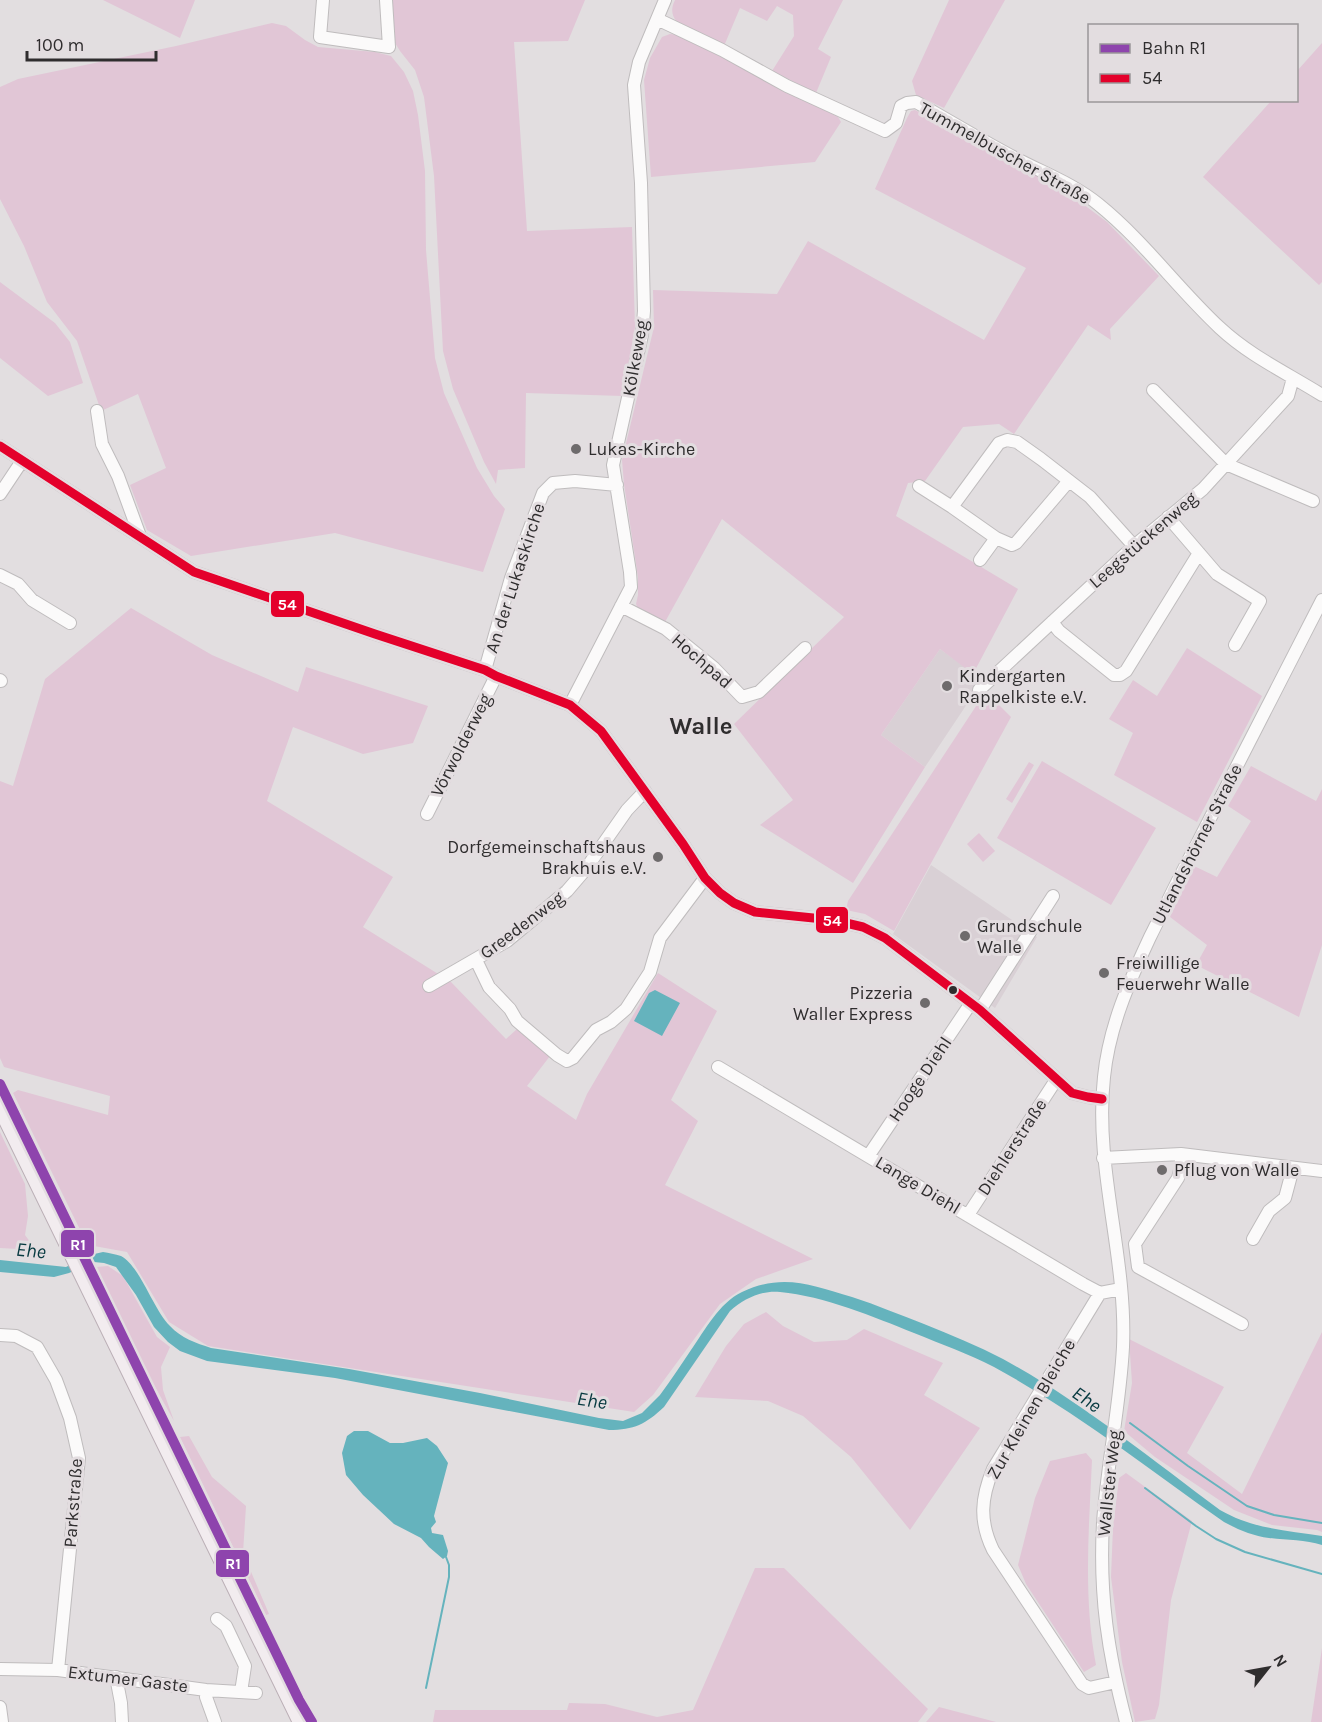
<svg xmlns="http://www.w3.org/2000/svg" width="1322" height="1722" viewBox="0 0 1322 1722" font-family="Karla,sans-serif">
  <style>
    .built { fill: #d9d0d5 }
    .green { fill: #e1c6d6 }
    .water { fill: #65b3bd }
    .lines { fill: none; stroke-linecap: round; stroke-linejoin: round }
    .stream { stroke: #65b3bd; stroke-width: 2 }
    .minor-casing { stroke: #bfbcbd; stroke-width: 14 }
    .major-casing { stroke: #bbafb6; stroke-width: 18 }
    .minor { stroke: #fbfafa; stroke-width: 12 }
    .major { stroke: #f2ecef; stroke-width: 16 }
    .bus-1-casing { stroke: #e3dde0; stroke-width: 14 }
    .bus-1 { stroke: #e4002b; stroke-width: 9 }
    .rail-1-casing { stroke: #e3dde0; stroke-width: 15 }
    .rail-1 { stroke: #8e44ad; stroke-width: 10 }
    .poi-dot { fill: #6e6b6c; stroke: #e3dde0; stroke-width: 2 }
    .bus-dot { fill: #2f2d2e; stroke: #e3dde0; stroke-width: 2 }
    .labels { text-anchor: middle; stroke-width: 6; stroke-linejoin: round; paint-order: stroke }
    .street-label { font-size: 18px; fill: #2f2d2e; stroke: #e3dde0 }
    .poi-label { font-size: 18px; fill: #2f2d2e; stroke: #e3dde0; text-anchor: start }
    .water-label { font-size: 20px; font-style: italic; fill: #073a40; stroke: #e3dde0 }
    .district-label { font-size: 24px; font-weight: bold; fill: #2f2d2e; stroke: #e3dde0 }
    .line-badge { stroke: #e3dde0; stroke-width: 2 }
    .badge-label { font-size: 16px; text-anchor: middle; font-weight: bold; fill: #fff }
  </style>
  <rect width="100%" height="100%" fill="#e2dee0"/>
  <path class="built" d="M940,649L983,680L925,767L881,735Z
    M931,865L1037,937L995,1008L893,934Z"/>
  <path class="green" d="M103,0H195L180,38Z
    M392,0H585L568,41L514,42L527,231L632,227L635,327L623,396L526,393L525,468L498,470L496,484L484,462L453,389L443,351L434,176L424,97L415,70L400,51L392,38Z
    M675,0H843L818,49L831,57L816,93L772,71L794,36L793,15L777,6L767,21L740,8L724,46L677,22C671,15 671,8 675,0Z
    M949,0H1005L944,108L916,95L912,81Z
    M272,23L286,26L305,40L318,47L375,52L391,56L404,72L413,91L418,115L425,171L426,250L435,358L444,393L477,468L494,496L505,509L483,572L335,533L191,556L147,530L130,485L166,468L138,394L101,411L77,341L47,302L24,246L0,199V87L18,79L176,46Z
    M670,34L679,35L838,117L841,122L815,162L651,177L644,80L650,58L662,37Z
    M1322,43V282L1319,285L1203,177L1271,101L1296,100L1297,71Z
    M915,110L1052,181L1107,222L1159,276L1110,329L1111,340L1088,325L1014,434L999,424L963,427L925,481L908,483L896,516L1018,589L973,674L940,649L881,735L925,767L853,883L760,825L793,800L734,724L844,617L722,519L665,622L638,609L636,604L638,595V577L624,484L622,460L654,327L653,290L777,294L808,241L984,340L1026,268L875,189L907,118L911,111Z
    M0,282L55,323L70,342L83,383L48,396L0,358Z
    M131,608L212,655L298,692L306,667L428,706L413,743L363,754L293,727L267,801L393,877L363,927L451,982L506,1039L517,1029L550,1056L527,1086L576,1120L587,1094L658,973L717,1011L671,1100L698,1121L665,1185L813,1259L756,1279L720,1304L653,1395L634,1412L208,1346L169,1322L127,1252L94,1246L89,1248L13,1093L18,1090L108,1115L110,1096L4,1067L0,1058V781L13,786L45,679Z
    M1187,648L1262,696L1197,822L1114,775L1133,733L1109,719L1133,680L1157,696Z
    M989,695L1011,717L894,931L865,914L846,910L848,901L982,697Z
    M1042,761L1156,828L1111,905L997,838Z
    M1029,762L1034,765L1012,803L1006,799Z
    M1251,766L1316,801L1322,789V945L1299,1017L1196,965L1207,945L1170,917L1194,866L1217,877L1251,821L1228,806Z
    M979,833L995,851L983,862L967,844Z
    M0,1132L25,1184L28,1216L25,1235L36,1250L0,1248Z
    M108,1266L123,1276L157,1337L170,1347L161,1367L163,1390L174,1421L149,1376L96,1267Z
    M766,1312L783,1326L814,1342L847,1340L864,1329L943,1363L924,1395L980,1428L910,1530L851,1457L803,1416L768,1401L695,1397L726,1346L744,1324Z
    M1322,1332V1532L1317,1530L1272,1525L1234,1510L1155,1457L1124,1431L1132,1383L1129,1339L1224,1387L1187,1453L1242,1494Z
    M189,1436L212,1477L246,1506L243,1553L269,1614L266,1615L180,1437Z
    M1086,1453L1092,1460C1089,1528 1083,1598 1096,1665L1084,1672L1026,1584L1018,1565L1035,1498L1050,1461Z
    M1126,1473L1192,1521L1171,1600L1159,1705L1155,1719L1135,1722L1122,1662L1111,1577L1113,1527L1119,1478Z
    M755,1568H784L928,1709L918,1722H433L435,1710H567L569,1703L605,1704L657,1717L693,1710Z
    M1322,1648V1722H1311Z
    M939,1707L996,1722H926Z"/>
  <path class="water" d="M655,990L680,1003L662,1036L634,1021L649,993Z
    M103,1252C109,1253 115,1254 121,1256C140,1266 153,1309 170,1326C181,1338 196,1343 211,1348L349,1369L480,1393L599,1418L623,1421L642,1413L660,1395C671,1380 681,1365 691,1350C705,1330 719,1303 742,1292C783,1273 811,1285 852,1297C877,1305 900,1315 924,1324C951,1335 978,1346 1003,1359C1080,1401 1150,1458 1220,1510C1253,1529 1285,1530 1322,1536V1545C1305,1540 1287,1540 1269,1538C1253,1536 1239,1530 1224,1522C1149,1469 1075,1411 994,1367C969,1354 941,1344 914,1333C874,1317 824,1296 780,1292C761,1290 744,1299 730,1311L664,1407C646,1424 634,1430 609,1430L335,1378L207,1361L180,1351L168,1342L154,1327L136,1295L116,1267L104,1263L94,1262L69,1273L54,1277L0,1272V1260L66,1267L90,1255Z
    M354,1431H368L390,1443H403L427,1438L437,1446L448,1463L434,1516L436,1522L431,1528L432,1533L443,1535L448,1551L447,1556L443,1559L429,1547L421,1538L394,1524L363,1495L346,1475L342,1453L347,1436Z"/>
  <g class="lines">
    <path class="stream" d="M1130,1423L1188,1466L1247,1506L1274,1515L1322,1523
      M1145,1488L1196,1526L1216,1539L1245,1552L1322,1574
      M426,1688L449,1577V1565L446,1557"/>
    <g class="minor-casing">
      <path id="minor" d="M323,0L320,37L389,47L386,0
        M657,19L722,50L787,86L885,131L896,123L901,106L907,103L916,102C950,121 984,142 1019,160C1046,174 1075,185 1098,204C1144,241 1177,288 1220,328C1250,356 1287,373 1322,395
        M1153,390L1226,464L1313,501
        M97,411L102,444L118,476L140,536
        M0,446L194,572L375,634L485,670L496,676L570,705L601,731L683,844L705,878L720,893L734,903L755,912L833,920L863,927L885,938L980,1010L1072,1093L1088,1097L1102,1099
        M1068,482L1016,543L1012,545L996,538L952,507L999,443L1007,440L1017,442L1041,459L1090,497L1134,546
        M919,486L952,507
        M0,494L22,461
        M1168,517L1217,574L1260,601L1235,645
        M980,560L996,538
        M0,575L18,584L32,600L70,623
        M621,606L666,629L714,668L742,697L759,692L805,648
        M1052,622L1059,631L1114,675H1120L1126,671L1199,553
        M485,670L511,578L543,493L553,483L575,481L617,485
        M0,680L1,681
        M979,690L1134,546L1203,489L1288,396L1293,378
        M570,705L631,587L630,572L613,465L642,335L644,311L641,183L634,85L639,62L665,0
        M427,814L496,676
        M476,960L489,987L510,1009L517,1021L557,1055L567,1061L573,1058L596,1030L611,1022L626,1009L650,972L660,938L705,878
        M429,986L507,941L567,891L585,870L627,810L645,791
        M980,1010L1053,896
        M718,1067L1083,1284L1100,1293L1121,1289
        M1181,1154V1166L1178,1178L1135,1244L1138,1267L1242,1324
        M869,1155L971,1003
        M1103,1158L1181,1154L1322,1171
        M968,1215L1056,1080
        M1253,1239L1269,1211L1285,1198L1293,1168
        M1100,1293L993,1469C981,1498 979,1521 993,1550L1082,1684L1089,1688L1116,1682
        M0,1335L16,1336L37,1347L56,1380L70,1418L79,1458L58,1670
        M217,1619L226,1626L245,1666L241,1692
        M0,1669L58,1670L206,1690L256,1693
        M116,1677L121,1703L122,1722
        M206,1690V1697L215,1722
        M0,1707L2,1722
        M1126,1722C1108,1653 1099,1595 1103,1523C1107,1464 1120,1406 1123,1347C1127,1256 1094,1168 1104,1077C1109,1027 1129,982 1150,937C1166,905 1181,873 1198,842C1239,761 1281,681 1322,600"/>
    </g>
    <g class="major-casing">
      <path id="major" d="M0,1106L301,1722"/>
    </g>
    <use href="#minor" class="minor"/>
    <use href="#major" class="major"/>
    <g class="bus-1-casing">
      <path id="bus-1" d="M0,446L194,572L375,634L485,670L496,676L570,705L601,731L683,844L705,878L720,893L734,903L755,912L833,920L863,927L885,938L980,1010L1072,1093L1088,1097L1102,1099"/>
    </g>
    <use href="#bus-1" class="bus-1"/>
    <g class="rail-1-casing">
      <path id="rail-1" d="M0,1084L299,1700L312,1722"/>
    </g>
    <use href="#rail-1" class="rail-1"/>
  </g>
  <g class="poi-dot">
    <circle cx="576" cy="449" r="6"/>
    <circle cx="947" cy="686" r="6"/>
    <circle cx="658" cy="857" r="6"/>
    <circle cx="965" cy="936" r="6"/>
    <circle cx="1104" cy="973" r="6"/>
    <circle cx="925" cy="1003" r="6"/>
    <circle cx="1162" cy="1170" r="6"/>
  </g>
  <circle class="bus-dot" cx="953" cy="990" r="5"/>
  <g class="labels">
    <g class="street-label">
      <text transform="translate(1005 153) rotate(29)" y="6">Tummelbuscher Straße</text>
      <text transform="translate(635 358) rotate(-80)" y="6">Kölkeweg</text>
      <text transform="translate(1143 540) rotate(-41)" y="6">Leegstückenweg</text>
      <text transform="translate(515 578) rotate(-72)" y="6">An der Lukaskirche</text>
      <text transform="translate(702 661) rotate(41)" y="6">Hochpad</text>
      <text transform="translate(461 745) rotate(-63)" y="6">Vörwolderweg</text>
      <text transform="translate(1197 844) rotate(-63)" y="6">Utlandshörner Straße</text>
      <text transform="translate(522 925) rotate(-37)" y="6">Greedenweg</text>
      <text transform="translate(920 1079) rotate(-56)" y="6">Hooge Diehl</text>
      <text transform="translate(1012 1147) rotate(-57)" y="6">Diehlerstraße</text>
      <text transform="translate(918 1185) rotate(31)" y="6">Lange Diehl</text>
      <text transform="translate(1031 1409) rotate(-60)" y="6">Zur Kleinen Bleiche</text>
      <text transform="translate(1109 1483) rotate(-84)" y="6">Wallster Weg</text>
      <text transform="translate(73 1503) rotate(-86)" y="6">Parkstraße</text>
      <text transform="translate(128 1679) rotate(7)" y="6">Extumer Gaste</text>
    </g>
    <g class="poi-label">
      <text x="588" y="455">Lukas-Kirche</text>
      <text x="959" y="682">Kindergarten<tspan x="959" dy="21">Rappelkiste e.V.</tspan></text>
      <text x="646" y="853" text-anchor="end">Dorfgemeinschaftshaus<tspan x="646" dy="21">Brakhuis e.V.</tspan></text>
      <text x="977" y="932">Grundschule<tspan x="977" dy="21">Walle</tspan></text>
      <text x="1116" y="969">Freiwillige<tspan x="1116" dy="21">Feuerwehr Walle</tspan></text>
      <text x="913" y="999" text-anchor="end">Pizzeria<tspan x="913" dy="21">Waller Express</tspan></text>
      <text x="1174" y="1176">Pflug von Walle</text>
    </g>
    <g class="water-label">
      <text transform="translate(31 1250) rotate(6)" y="7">Ehe</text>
      <text transform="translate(1087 1399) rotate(35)" y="7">Ehe</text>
      <text transform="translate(592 1400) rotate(9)" y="7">Ehe</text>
    </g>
    <g class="district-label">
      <text x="701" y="734">Walle</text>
    </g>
  </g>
  <g class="line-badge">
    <rect x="270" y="590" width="35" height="28" rx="6" fill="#e4002b"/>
    <rect x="815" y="906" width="34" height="28" rx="6" fill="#e4002b"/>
    <rect x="60" y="1229" width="35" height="29" rx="6" fill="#8e44ad"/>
    <rect x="215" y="1549" width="35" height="29" rx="6" fill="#8e44ad"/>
  </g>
  <g class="badge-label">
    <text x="287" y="610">54</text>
    <text x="832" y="926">54</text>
    <text x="78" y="1250">R1</text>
    <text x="233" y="1569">R1</text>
  </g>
  <rect x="1088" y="24" width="210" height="78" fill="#e3dde0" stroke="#9b9799" stroke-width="1.5"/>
  <rect x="1100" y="44" width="30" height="9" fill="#8e44ad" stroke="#9b9799" stroke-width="1.5"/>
  <text x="1142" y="54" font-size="18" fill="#2f2d2e">Bahn R1</text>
  <rect x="1100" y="74" width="30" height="9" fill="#e4002b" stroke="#9b9799" stroke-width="1.5"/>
  <text x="1142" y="84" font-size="18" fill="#2f2d2e">54</text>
  <g transform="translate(1268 1668) rotate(59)" stroke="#e3dde0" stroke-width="4.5" paint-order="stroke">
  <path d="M0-4.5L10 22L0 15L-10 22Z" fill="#2f2d2e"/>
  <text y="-9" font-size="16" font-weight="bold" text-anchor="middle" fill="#2f2d2e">N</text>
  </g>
  <path d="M27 51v9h129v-9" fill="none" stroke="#2f2d2e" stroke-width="3"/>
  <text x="36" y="51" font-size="18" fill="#2f2d2e" stroke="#e3dde0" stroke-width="4.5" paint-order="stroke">100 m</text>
</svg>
